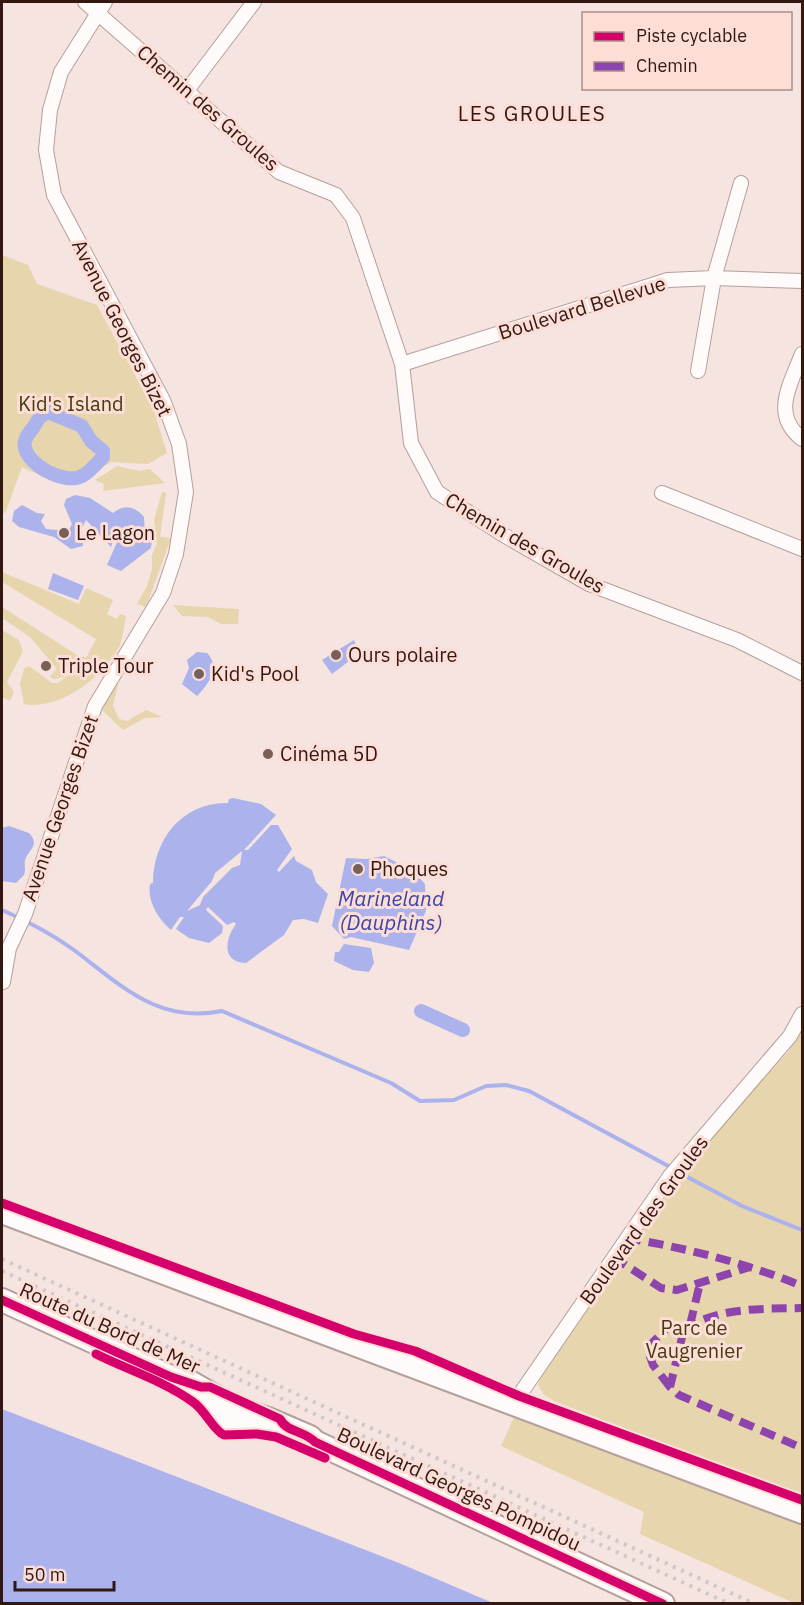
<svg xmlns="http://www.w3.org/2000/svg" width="804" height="1605" viewBox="0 0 804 1605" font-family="'IBM Plex Sans',sans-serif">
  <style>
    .green { fill: #e7d5ad }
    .water { fill: #abb2ec; fill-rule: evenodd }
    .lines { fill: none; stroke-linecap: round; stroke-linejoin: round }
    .stream { stroke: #abb2ec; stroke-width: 4 }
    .canal { stroke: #abb2ec; stroke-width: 14 }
    .street-casing { stroke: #b4a09b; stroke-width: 16 }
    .primary-casing { stroke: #b4a09b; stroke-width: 26 }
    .street { stroke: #fefbfa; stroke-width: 14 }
    .primary { stroke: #fefbfa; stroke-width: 22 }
    .rail { stroke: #cec8c7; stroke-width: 4; stroke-dasharray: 3 6; stroke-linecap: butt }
    .quiet { stroke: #8e44ad; stroke-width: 8; stroke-dasharray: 15 8; stroke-linecap: butt }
    .cycleway-casing { stroke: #fdded7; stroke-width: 13 }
    .cycleway { stroke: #d6006c; stroke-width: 9 }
    .poi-dot { fill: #775f5a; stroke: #fdded7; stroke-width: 2 }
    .labels { text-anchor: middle; stroke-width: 6; stroke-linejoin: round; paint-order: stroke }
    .street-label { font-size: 20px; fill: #331812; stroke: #fdded7 }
    .park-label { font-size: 20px; fill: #473b10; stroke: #fdded7 }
    .poi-label { font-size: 20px; fill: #331812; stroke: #fdded7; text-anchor: start }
    .neighbourhood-label { font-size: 21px; letter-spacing: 1.5px; fill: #331812; stroke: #fdded7 }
    .water-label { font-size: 21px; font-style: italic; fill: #3b45a6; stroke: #fdded7 }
  </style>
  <rect width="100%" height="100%" fill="#f5e4df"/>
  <path class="green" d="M2,255L28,265L37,284L97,305L153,408L167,453L148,464L111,462L81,481L59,484L22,467L6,511L2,515Z
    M117,466L140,471L150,469L165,483L103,491L104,484L95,480Z
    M162,492L166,493L160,537L171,538L146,607L137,604L147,586L152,569V555L157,543L154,520Z
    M2,572L79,604L86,588L113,600L107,614L117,619L120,614L126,616C124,625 123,639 119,647C103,677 59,711 24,704L20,684L24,669L29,666L52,683H58L72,672L82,656L86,658L96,639L2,582Z
    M173,605L239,609L238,624H221L208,617L182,616Z
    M2,607L77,655L64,677L53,679L50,676L57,669L30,637L2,618Z
    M2,630L19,640L23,651L7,682L14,692L10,701L2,697Z
    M119,680L113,706L119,719L127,721L146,710L162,717L145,718L123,730L101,709Z
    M802,1028V1496L554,1401L544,1395L538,1385L544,1370L675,1172L789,1051Z
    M514,1417L802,1526V1603H794L640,1534L644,1512L501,1446Z"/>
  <path class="water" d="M75,495L90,498L113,513C124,504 135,506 144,517L145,534L152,540L151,548L121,571L107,565L118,540L123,537L121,530L113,531L114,539L111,547L86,520L82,528L83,546L71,549L54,537L19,527L12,521L14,511L22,505L37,513L45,514L41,521L46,529L68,531L72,524L64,505L66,499Z
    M53,573L84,586L78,600L48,589Z
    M354,640L358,650L352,653L353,658L332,674L322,660Z
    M197,652L207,653C221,667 208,685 197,696L182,684L189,668L187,660Z
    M233,798L261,804L276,815L244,850H248L271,825H278L292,849L277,870L279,872L294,856L296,861L312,870L316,882L328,894L318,923L304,919L293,920L284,935L246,963C221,962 225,939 236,924L234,922L227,925L208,907L206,910L223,926L222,933L209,943L189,938L176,929L184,917H180L171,930C158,919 147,901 150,884L153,883C153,840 182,802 228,803L229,799ZM242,851L240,865L232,868L203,897L200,905L187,911L212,881L215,873Z
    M9,826L29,833C40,845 30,848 25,860C24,864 26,870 24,875L16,883L2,881V828Z
    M384,856L402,865L404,871L416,874L425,884L426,911L409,950L351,937L344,939L332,926L346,858L366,859Z
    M344,944L371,948L374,963L369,972L353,970L334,961L335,952H339Z
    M2,1409L399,1563L493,1603H2Z"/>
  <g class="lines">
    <path class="stream" d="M2,910C27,921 52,934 74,950C122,986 158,1024 222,1011L391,1083L420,1101L454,1100L486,1086L506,1085L529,1091L672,1168
      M678,1172L742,1206L802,1230"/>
    <path class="canal" d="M48,412L82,426L91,441L103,451V457C97,463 89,473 82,476C65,485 29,466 25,448C23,440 28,434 33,428C38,420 39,416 48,412Z
      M421,1011L463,1030"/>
    <g class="street-casing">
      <path id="street" d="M85,2L279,172L336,195L353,218L402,364L411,443L437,492L502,534L589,584L737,640L802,673
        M188,89L254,2
        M802,354C790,385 771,415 802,439
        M402,364L668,280L714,278L802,281
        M698,371L714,278L741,183
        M662,493L802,549
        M3,982L9,948L25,914L95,706L163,593L176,554L186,492L179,444L163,400L54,195L46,150L50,110L61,72L105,2
        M514,1403L670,1176L790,1036L802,1014"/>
    </g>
    <g class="primary-casing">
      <path id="primary" d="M2,1212L802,1512
        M2,1300L171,1377L190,1382L239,1410L268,1419L310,1437L315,1442L663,1604
        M201,1398L229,1425L265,1427"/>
    </g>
    <use href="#street" class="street"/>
    <use href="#primary" class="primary"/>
    <path class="rail" d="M2,1259L755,1604
      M2,1271L730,1604"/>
    <path class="quiet" d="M626,1238C686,1248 746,1263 802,1286
      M613,1257L661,1288L677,1290L750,1267
      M690,1325L700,1283
      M684,1329L670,1387L679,1395L802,1448
      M670,1387L653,1365L647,1348L670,1325L684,1329C720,1307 761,1309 802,1308"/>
    <g class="cycleway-casing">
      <path id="cycleway" d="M2,1203L354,1334L415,1351L519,1396L802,1500
        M2,1300L171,1377L201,1387H210L280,1419C286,1432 305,1431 315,1442L663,1604
        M96,1354C128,1370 164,1381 193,1402C206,1411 213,1430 224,1435L257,1434L276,1437L325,1458"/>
    </g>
    <use href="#cycleway" class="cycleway"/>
  </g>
  <g class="poi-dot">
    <circle cx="64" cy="533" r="6"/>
    <circle cx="336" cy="655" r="6"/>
    <circle cx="46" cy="666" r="6"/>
    <circle cx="199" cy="674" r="6"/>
    <circle cx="268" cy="754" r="6"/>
    <circle cx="358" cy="869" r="6"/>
  </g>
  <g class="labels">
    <g class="street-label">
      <text transform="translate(208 108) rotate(41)" y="7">Chemin des Groules</text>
      <text transform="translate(582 308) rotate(-17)" y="7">Boulevard Bellevue</text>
      <text transform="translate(122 328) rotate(63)" y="7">Avenue Georges Bizet</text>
      <text transform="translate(525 543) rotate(30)" y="7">Chemin des Groules</text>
      <text transform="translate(60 808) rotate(-71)" y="7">Avenue Georges Bizet</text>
      <text transform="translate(644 1220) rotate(-54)" y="7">Boulevard des Groules</text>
      <text transform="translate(110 1328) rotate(24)" y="7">Route du Bord de Mer</text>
      <text transform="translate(459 1489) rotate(25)" y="7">Boulevard Georges Pompidou</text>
    </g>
    <g class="park-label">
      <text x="71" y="411">Kid's Island</text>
      <text x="694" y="1335">Parc de<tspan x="694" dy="23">Vaugrenier</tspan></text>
    </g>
    <g class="poi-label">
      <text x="76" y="540">Le Lagon</text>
      <text x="348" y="662">Ours polaire</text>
      <text x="58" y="673">Triple Tour</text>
      <text x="211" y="681">Kid's Pool</text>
      <text x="280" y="761">Cinéma 5D</text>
      <text x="370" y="876">Phoques</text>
    </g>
    <g class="neighbourhood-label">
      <text x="532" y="121">LES GROULES</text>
    </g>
    <g class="water-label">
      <text x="391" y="906">Marineland<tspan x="391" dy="24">(Dauphins)</tspan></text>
    </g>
  </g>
  <rect width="804" height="1605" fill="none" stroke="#331812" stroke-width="6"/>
  <rect x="582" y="12" width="210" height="78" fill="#fdded7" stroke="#ac8f88" stroke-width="1.5"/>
  <rect x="594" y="32" width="30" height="9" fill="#d6006c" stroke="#ac8f88" stroke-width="1.5"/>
  <text x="636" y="42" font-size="18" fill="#331812">Piste cyclable</text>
  <rect x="594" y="62" width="30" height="9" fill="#8e44ad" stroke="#ac8f88" stroke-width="1.5"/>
  <text x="636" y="72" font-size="18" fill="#331812">Chemin</text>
  <path d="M15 1581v9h99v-9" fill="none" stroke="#331812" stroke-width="3"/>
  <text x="24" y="1581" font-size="18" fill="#331812" stroke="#fdded7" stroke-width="4.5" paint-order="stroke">50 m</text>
</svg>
